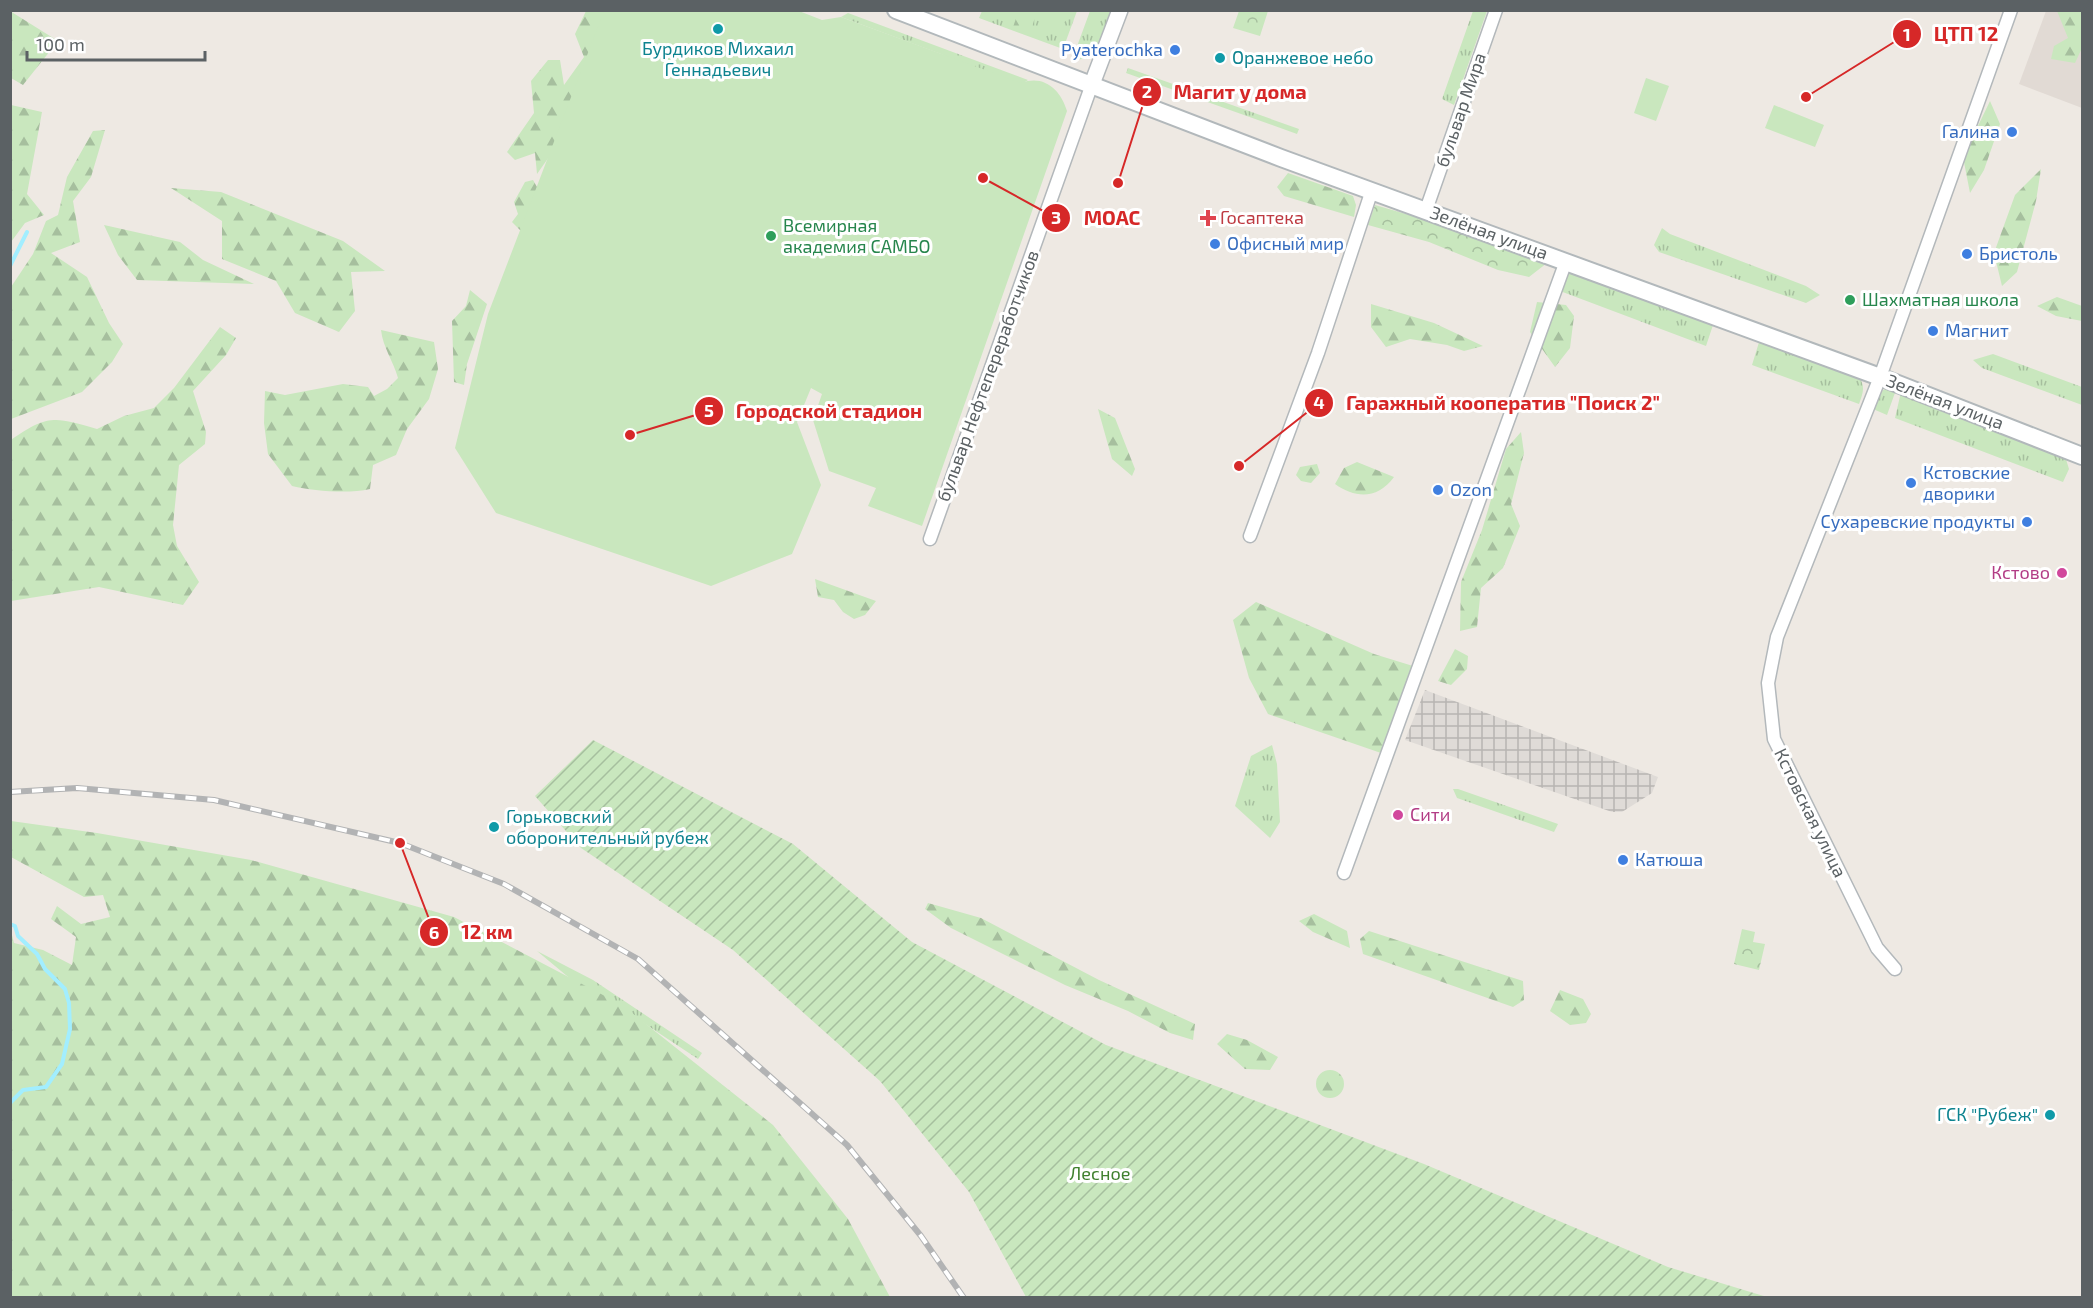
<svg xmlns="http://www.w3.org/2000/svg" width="2093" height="1308" viewBox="0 0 2093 1308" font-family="'Exo 2',sans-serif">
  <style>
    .industrial { fill: url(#industrial-grid) }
    .education { fill: #e1dad4 }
    .grass { fill: url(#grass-tufts) }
    .forest { fill: url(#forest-firs) }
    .park { fill: url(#park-crowns) }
    .garden { fill: url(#garden-furrows) }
    .pitch { fill: #c9e7be }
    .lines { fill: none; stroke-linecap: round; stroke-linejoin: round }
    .stream { stroke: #a2eeff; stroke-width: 4 }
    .minor-casing { stroke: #b3b8bb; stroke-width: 15 }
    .tertiary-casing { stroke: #b3b8bb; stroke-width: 18 }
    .secondary-casing { stroke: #b2b8bb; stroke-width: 20 }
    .minor { stroke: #fff; stroke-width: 12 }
    .tertiary { stroke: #fff; stroke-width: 15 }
    .secondary { stroke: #fff; stroke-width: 16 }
    .rail-casing { stroke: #b2b3b4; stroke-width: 6 }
    .rail { stroke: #fff; stroke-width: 4; stroke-dasharray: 11; stroke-linecap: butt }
    .culture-dot { fill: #0f9aa8; stroke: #fff; stroke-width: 2 }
    .shop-dot { fill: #3f7fe0; stroke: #fff; stroke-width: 2 }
    .health-dot { fill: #e0444e; stroke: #fff; stroke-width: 2 }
    .leisure-dot { fill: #2e9e5b; stroke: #fff; stroke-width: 2 }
    .hotel-dot { fill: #d1479c; stroke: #fff; stroke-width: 2 }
    .labels { text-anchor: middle; stroke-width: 6; stroke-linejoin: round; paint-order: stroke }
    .culture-label { font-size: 18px; fill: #0d838f; stroke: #fff; text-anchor: start }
    .shop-label { font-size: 18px; fill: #366cbe; stroke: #fff; text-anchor: start }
    .street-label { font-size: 18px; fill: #5b6164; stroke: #fff }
    .health-label { font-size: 18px; fill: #be3a42; stroke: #fff; text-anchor: start }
    .leisure-label { font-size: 18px; fill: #27864d; stroke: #fff; text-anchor: start }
    .hotel-label { font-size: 18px; fill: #b23c85; stroke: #fff; text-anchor: end }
    .park-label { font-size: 18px; fill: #40802f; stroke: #fff }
    .leader { fill: none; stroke: #d62828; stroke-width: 2 }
    .callout-dot { fill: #d62828; stroke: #fff; stroke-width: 2 }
    .mark-label { font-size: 18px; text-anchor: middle; font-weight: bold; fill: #fff }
    .callout-label { font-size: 20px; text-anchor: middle; font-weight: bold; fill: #d62828; stroke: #fff; stroke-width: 6; stroke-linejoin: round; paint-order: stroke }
  </style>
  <defs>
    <pattern id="industrial-grid" width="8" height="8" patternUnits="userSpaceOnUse" patternTransform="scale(1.5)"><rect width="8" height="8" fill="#dfdbd7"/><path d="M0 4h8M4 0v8" fill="none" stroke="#b8b5b2"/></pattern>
    <pattern id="grass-tufts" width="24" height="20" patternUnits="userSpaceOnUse" patternTransform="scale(1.5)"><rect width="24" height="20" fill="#c9e7be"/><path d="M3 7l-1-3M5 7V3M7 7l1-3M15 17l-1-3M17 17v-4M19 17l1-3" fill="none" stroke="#a6bf9e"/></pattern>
    <pattern id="forest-firs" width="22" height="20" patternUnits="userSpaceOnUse" patternTransform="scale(1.5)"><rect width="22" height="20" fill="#c9e7be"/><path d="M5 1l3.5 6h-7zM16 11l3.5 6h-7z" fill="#a6bf9e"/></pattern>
    <pattern id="park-crowns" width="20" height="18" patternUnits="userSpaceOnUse" patternTransform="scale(1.5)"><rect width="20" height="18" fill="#c9e7be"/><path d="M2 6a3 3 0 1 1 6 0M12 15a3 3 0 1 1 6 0" fill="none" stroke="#a6bf9e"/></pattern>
    <pattern id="garden-furrows" width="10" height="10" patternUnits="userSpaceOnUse" patternTransform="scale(1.5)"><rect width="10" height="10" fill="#c9e7be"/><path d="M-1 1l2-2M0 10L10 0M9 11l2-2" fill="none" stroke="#a6bf9e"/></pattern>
  </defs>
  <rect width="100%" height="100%" fill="#eee9e3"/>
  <path class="industrial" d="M1425,690L1658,777L1652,793L1622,812H1612L1405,740Z"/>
  <path class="education" d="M2046,11H2082V108L2019,84Z"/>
  <path class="grass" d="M982,11H1077L1063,49L979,18Z
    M1090,11H1111C1102,35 1102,60 1072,60Z
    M1473,11H1487L1454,105L1442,99Z
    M848,13L1028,80L1012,91L941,54L841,17Z
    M1128,68L1299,129L1297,134L1126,73Z
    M1662,228L1670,234L1806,286L1820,295L1806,303L1659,252L1654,245Z
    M1576,272L1714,322L1706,346L1560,291L1568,273Z
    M1760,339L1858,376C1866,386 1863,393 1859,404L1752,365Z
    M1993,354L2082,387V405L1982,368L1973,360Z
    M1890,388L1896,390L1887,415L1873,409L1883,390Z
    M1901,392L2065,456L2069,469L2063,482L1895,418Z
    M1272,745L1277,764L1280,822L1270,838L1235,806L1251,756Z
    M1453,789H1458L1558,824L1554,832L1457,798Z
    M537,951L593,980L702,1053L698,1059L624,1010L573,981Z"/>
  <path class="forest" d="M1019,10L1037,11L1031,30H1012Z
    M10,11L58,41L23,85L11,78Z
    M586,11H611L568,130L537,174L535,153L515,160L507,152L534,113L531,81L548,60H560L564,85L584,57L575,34Z
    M2057,11H2082V48L2075,63L2051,59L2054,46L2068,38Z
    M1990,101L2000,124L1984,170L1970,193L1963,157Z
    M11,105L42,112L27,194L44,215L25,223L11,242Z
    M105,130L91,177L73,201L80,242L51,253L87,277L109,323L123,344L112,362L82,392L11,419V287L33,254L46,221L58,215L67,177L93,131Z
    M2041,169L2036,201L2017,272L2002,286L1994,253L2015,195Z
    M1288,173L1353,196L1356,205L1354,217L1284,196L1277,187Z
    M533,180L541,194L521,231L512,222L518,214L514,202L525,182Z
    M171,188L221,192L343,241L385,271L351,272L355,311L339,332L295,313L276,281L222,259V221Z
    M104,225L180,242L203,260L254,284L137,280L118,255Z
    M470,290L487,304L467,364L464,385L454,382L452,321L466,306Z
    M2057,297L2082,306V321L2056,316L2037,306Z
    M1537,302L1566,305L1574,316L1570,348L1555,367L1530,332Z
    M1371,304L1434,323L1483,346L1464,351L1447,345L1410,339L1386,347L1371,327Z
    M220,327L236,338L226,355L193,391L206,432L205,444L179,465L173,525L177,546L199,582L183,605L99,587L11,601V440C48,414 55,417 97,429L124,416L154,408L174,388Z
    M381,330L434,342L438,369L429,399L407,429L396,455L373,465L370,489C348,494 314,491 292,486L268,454L264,423L265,391L285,395L343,384L368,387L374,396L387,389L398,378C393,360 383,348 381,330Z
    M1098,409L1115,418L1135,469L1132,476L1112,459Z
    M1521,432L1524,453L1511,504L1520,526L1503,568L1481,588L1477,627L1460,631L1461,582L1482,530L1506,449Z
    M1357,462L1394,477C1378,499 1356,499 1335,484L1344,468Z
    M1317,464L1320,473L1311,483L1301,481L1296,475L1300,467Z
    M815,579L876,601L865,615L854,619L843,612L834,600L818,597Z
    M1256,602L1374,654L1413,666L1381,753L1268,714L1249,678L1233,620Z
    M1455,649L1468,656L1467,669L1451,685L1438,681Z
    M11,821L97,833L251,860L454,917L622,1005L773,1125L848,1219L890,1297H11V931L14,943L43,950L72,965L76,937L51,919L57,906L81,924L110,917L103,895L84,897L11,857Z
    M928,903L981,918L1099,980L1195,1024L1193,1040L1170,1033L1128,1011L1065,985L951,928L925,909Z
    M1314,914L1347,931L1350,948L1313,932L1299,921Z
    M1369,931L1523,981L1524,1000L1513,1007L1363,954L1360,939Z
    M1560,990L1583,999L1591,1014L1586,1023L1570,1025L1550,1011Z
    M1227,1034L1247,1040L1278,1057L1270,1070L1245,1069L1217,1044Z
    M1316 1084a14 14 0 1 1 28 0a14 14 0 1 1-28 0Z"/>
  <path class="park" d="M1048,11V10L1070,11L1065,22L1047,15Z
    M1239,11H1268L1260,36L1233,28Z
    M1375,205L1444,225L1547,263L1529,277L1498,270L1429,242L1368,225Z
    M1742,929L1755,932L1753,942L1765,944L1759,970L1734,964Z"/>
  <path class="garden" d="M593,740L793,844L912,942L1106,1045L1424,1164L1668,1267L1767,1297H1026L969,1192L880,1081L733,950L581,848L535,796Z"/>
  <path class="pitch" d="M799,11L822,20L841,17L1021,83C1044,74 1061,90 1067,111L922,526L868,506L876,488L829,471L813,420L822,394L811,388L797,422L821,485L792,554L711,586L496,513L455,448L488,314L604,11Z
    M1646,78L1669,86L1656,121L1634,113Z
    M1774,105L1824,125L1815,147L1765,128Z"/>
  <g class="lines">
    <path class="stream" d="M10,266L27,232
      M10,924L15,926L18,936L37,954L45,969L65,989L69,1003L70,1029L62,1064L46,1087L23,1090L10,1103"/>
    <g class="minor-casing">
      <path id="minor" d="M1426,210L1496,10
        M1250,536L1318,353L1372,190
        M930,539L1092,84
        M1344,873L1566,261
        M1895,969L1877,948L1774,739L1768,683L1777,637L1880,377L2011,10"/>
    </g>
    <g class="tertiary-casing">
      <path id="tertiary" d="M1092,84L1120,10"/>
    </g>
    <g class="secondary-casing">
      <path id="secondary" d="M896,10L1281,158L1880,377L2082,456"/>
    </g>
    <use href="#minor" class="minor"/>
    <use href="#tertiary" class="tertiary"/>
    <use href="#secondary" class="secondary"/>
    <g class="rail-casing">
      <path id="rail" d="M10,792L77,788L214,800L400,843L504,884L638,959L847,1145L921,1236L964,1298"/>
    </g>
    <use href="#rail" class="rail"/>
  </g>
  <g class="culture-dot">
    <circle cx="718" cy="29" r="6"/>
    <circle cx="1220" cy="58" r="6"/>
    <circle cx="494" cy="827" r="6"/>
    <circle cx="2050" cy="1115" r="6"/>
  </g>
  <g class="shop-dot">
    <circle cx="1175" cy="50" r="6"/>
    <circle cx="2012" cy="132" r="6"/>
    <circle cx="1215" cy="244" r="6"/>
    <circle cx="1967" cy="254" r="6"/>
    <circle cx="1933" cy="331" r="6"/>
    <circle cx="1911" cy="483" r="6"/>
    <circle cx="1438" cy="490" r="6"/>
    <circle cx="2027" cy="522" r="6"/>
    <circle cx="1623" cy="860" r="6"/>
  </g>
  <path class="health-dot" d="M1205 209h6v6h6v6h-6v6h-6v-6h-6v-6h6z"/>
  <g class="leisure-dot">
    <circle cx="771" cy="236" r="6"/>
    <circle cx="1850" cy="300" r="6"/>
  </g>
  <g class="hotel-dot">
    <circle cx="2062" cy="573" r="6"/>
    <circle cx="1398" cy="815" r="6"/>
  </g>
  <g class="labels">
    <g class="culture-label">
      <text x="718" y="55" text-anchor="middle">Бурдиков Михаил<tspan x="718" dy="21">Геннадьевич</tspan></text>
      <text x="1232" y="64">Оранжевое небо</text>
      <text x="506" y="823">Горьковский<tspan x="506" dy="21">оборонительный рубеж</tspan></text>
      <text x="2038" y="1121" text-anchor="end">ГСК "Рубеж"</text>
    </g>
    <g class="shop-label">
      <text x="1163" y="56" text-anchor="end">Pyaterochka</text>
      <text x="2000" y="138" text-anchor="end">Галина</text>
      <text x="1227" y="250">Офисный мир</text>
      <text x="1979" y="260">Бристоль</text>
      <text x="1945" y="337">Магнит</text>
      <text x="1923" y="479">Кстовские<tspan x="1923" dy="21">дворики</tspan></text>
      <text x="1450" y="496">Ozon</text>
      <text x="2015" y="528" text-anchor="end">Сухаревские продукты</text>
      <text x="1635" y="866">Катюша</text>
    </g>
    <g class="street-label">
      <text transform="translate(1461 110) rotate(-71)" y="6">бульвар Мира</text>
      <text transform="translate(1489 233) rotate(20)" y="6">Зелёная улица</text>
      <text transform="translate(988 376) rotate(-70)" y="6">бульвар Нефтепереработчиков</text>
      <text transform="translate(1945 402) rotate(21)" y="6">Зелёная улица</text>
      <text transform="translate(1810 813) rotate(64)" y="6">Кстовская улица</text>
    </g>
    <g class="health-label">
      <text x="1220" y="224">Госаптека</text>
    </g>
    <g class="leisure-label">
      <text x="783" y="232">Всемирная<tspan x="783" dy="21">академия САМБО</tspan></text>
      <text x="1862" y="306">Шахматная школа</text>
    </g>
    <g class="hotel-label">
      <text x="2050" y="579">Кстово</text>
      <text x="1410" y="821" text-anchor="start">Сити</text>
    </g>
    <g class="park-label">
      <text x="1100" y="1180">Лесное</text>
    </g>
  </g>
  <path class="leader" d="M1806 97L1907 34M1118 183L1147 92M983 178L1056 218M1239 466L1319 403M630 435L709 411M400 843L434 932"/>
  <g class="callout-dot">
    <circle cx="1806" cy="97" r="6"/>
    <circle cx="1118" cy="183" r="6"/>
    <circle cx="983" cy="178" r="6"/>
    <circle cx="1239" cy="466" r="6"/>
    <circle cx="630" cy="435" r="6"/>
    <circle cx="400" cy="843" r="6"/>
    <circle cx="1907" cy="34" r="15"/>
    <circle cx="1147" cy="92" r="15"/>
    <circle cx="1056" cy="218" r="15"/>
    <circle cx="1319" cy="403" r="15"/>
    <circle cx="709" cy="411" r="15"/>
    <circle cx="434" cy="932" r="15"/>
  </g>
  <g class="mark-label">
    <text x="1907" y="41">1</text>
    <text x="1147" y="98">2</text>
    <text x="1056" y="224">3</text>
    <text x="1319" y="409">4</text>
    <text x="709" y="417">5</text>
    <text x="434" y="939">6</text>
  </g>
  <g class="callout-label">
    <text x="1966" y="41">ЦТП 12</text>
    <text x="1240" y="99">Магит у дома</text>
    <text x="1112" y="225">МОАС</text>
    <text x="1503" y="410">Гаражный кооператив "Поиск 2"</text>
    <text x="829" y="418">Городской стадион</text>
    <text x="487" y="939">12 км</text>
  </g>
  <rect width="2093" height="1308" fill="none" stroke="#5b6164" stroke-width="24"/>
  <path d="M27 51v9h178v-9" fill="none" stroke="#5b6164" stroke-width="3"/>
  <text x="36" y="51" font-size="18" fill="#5b6164" stroke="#ffffff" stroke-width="4.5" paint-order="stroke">100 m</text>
</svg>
